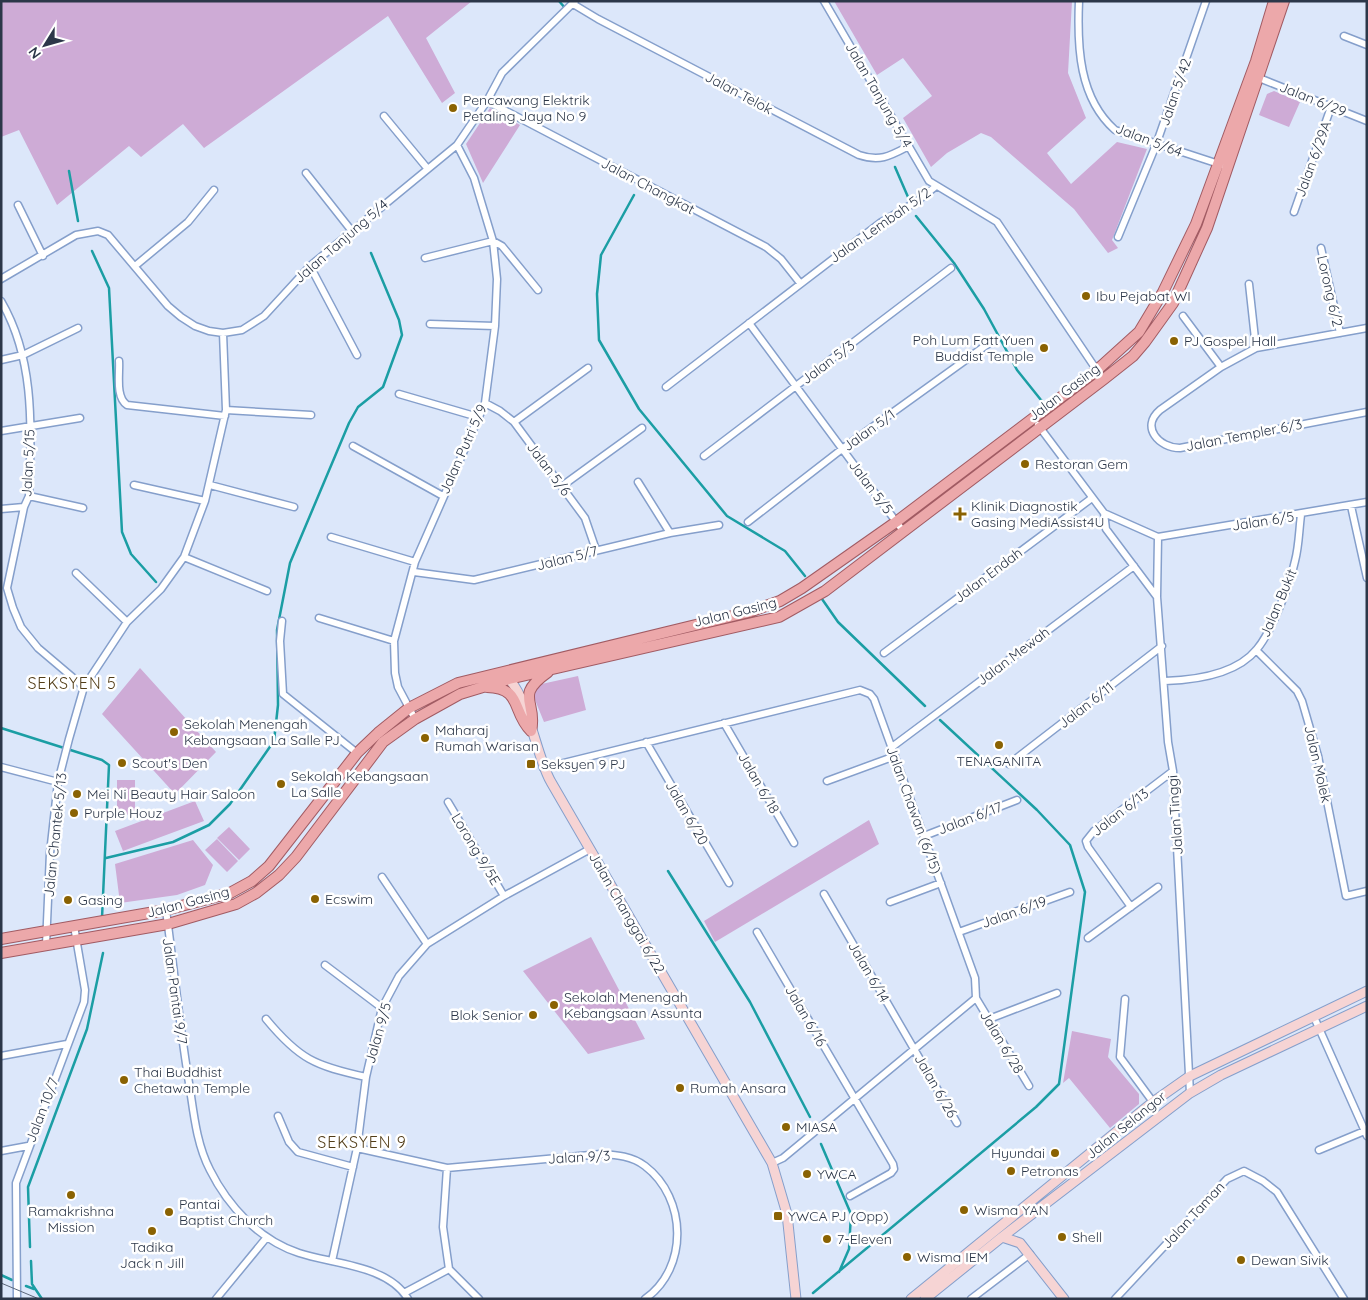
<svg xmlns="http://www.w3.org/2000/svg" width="1368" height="1300" viewBox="0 0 1368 1300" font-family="Quicksand,sans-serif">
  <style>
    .green { fill: #ceabd6 }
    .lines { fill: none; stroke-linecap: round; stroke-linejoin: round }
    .stream { stroke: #1b9ea4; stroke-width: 2.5 }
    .street-casing { stroke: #859fcb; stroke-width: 9 }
    .secondary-casing { stroke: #859fcb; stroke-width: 11 }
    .primary-casing { stroke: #a15b63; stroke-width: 12 }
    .street { stroke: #fff; stroke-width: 6 }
    .secondary { stroke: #f6d4d4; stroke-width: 9 }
    .primary { stroke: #eca8aa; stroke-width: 10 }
    .tram { stroke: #5b6679; stroke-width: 1 }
    .poi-dot { fill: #8a6202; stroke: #fff; stroke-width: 2 }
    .labels { text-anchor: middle; stroke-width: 5; stroke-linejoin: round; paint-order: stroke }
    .street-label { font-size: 14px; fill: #2c3749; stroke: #fff }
    .poi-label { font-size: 14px; fill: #2c3749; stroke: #fff; text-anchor: start }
    .quarter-label { font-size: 16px; letter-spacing: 1px; fill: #523d18; stroke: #fff }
  </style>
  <rect width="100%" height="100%" fill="#dce7fa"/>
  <path class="green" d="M1,1H472L426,38L455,93L442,103L388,16L204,148L183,124L141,157L129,146L57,205L19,130L1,137Z
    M834,1H1072L1068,73L1086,118L1047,153L1071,184L1117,142L1147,149L1112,240L1118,248L1108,253L1074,209L991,137L981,133L947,153L931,167L903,118L932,96L903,58L877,75Z
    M1274,91L1300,102L1289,127L1259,115L1267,94Z
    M490,108L520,125L483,183L466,144Z
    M140,668L216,752L175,794L102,714Z
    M578,676L586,710L544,722L533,695L537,685Z
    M117,780H135V815L117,814Z
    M195,801L204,821L123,851L115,831Z
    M869,820L879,844L715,942L704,921Z
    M229,827L250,849L239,860L217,838Z
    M217,839L238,861L227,872L205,850Z
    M193,840L213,865L205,885L177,895L120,903L115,864Z
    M591,937L645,1039L588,1054L523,971Z
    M1072,1031L1111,1039L1108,1057L1139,1094V1104L1110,1128L1069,1078L1063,1083Z"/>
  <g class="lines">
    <path class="stream" d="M559,1L565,8
      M895,167L908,197
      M69,171L78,221
      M634,195L601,255L597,294L599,340L639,409L727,516L785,551L805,576
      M916,216L954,263L984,309L1017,370L1045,405
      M92,251L109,288L122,532L131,554L156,582
      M822,599L838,622L925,706
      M1,728L102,760L109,765L102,918
      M106,858L173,842L209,825L230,804L274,741L278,705L277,630L290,563L349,423L358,407L383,387L402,335L399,320L371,253
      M668,871L750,1002L810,1117
      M821,1144L851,1214L849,1249L839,1272
      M30,1247L28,1187L87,1029L103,953
      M31,1261L32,1284L42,1299
      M1,1275L12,1280
      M26,1286L34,1289
      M813,1293L1036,1107L1059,1084L1085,892L1070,845L1037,810L940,720"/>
    <g class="street-casing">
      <path id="street" d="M824,1L929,181L997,222L1098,372
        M1079,1C1077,47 1079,98 1115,130L1228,167
        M573,4L598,19L859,155C880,162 890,156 909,146
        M1344,36L1367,45
        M1259,78L1367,121
        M487,101L766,247L781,259L800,283
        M384,116L427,168
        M306,173L351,230
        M18,205L43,256
        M1294,212L1331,107
        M1118,237L1156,145L1206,1
        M1321,248L1340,333
        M425,258L493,241L502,246L538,290
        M135,266L188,222L214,190
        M310,266L357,355
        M1,279L76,235L98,231L108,235L168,306L181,317L195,326L209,331L223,333L242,330L264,316L310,266L457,145L487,101L502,73L575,1
        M1249,284L1256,348
        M1,301C36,361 31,430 29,496L24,507L7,588L13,608L21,627L38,648L84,687
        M1183,316L1221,367
        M749,323L903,531
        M430,324L495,326
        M1367,328L1256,348L1221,367L1160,410C1140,427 1159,448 1180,448L1367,412
        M1,360L23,355L78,328
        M119,361C120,373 115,397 127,405L225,416
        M666,387L880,223L916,202L935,187
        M399,394L478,417
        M485,403L500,411L514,422L585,518L596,550
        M226,410L311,415
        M514,422L588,368
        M1038,425L1104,513L1158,537
        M1,431L80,418
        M353,446L443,496
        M704,456L951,268
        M638,482L670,533
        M134,485L205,501
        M210,485L294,507
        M562,486L642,428
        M29,496L83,508
        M1351,506L1367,578
        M1,509L24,507
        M1104,513L1106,529L1157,597
        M748,522L842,449L992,341
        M331,537L415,562
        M1158,537L1157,597L1168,742L1173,771L1190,1093
        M1158,537L1367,502
        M184,557L267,591
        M414,572L474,580L670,533L719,525
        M76,573L127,622
        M319,618L394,641
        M282,621L280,641L283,694L357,753
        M1256,650L1297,691L1302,701L1318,756L1346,896L1367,891
        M884,653L1092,498
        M1165,681C1195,680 1236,675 1257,649C1272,631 1290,584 1295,561C1299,546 1299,530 1301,515
        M415,719L398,687L395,673L394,641L415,562L485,403L495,326L497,279L493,241L474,178L457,145
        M724,723L794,843
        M646,742L729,883
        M892,747L1134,566
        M1009,764L1162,646
        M1,767L58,782
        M543,768L860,690L870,694L874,699L975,978L976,998L783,1158L772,1163
        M827,781L895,756
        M448,802L504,896
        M924,836L1017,800
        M382,877L427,944
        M824,894L957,1123
        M890,902L941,883
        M1131,907L1088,847L1086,841L1094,831L1173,771
        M166,910C174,969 180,1030 190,1089C194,1116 197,1145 210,1170C228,1206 259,1240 299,1253C332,1264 388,1265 408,1299
        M757,932L893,1164L894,1169L891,1173L850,1196
        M959,932L1070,892
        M1088,938L1158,887
        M46,945L50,853L58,782L69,739L84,687L127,622L161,589L184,557L205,501L226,410L223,333
        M325,965L382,1008
        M976,998L1029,1086
        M1125,999L1120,1057L1153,1102
        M1314,1017L1367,1136
        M266,1019C299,1059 315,1066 366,1077
        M989,1019L1057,993
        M1,1056L67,1044
        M278,1116L289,1142L298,1152L353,1167
        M357,1148L447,1168L601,1154C617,1155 632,1156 645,1166C687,1198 689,1268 645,1299
        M1319,1150L1367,1130
        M1,1151L28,1146
        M447,1168L443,1227L449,1269
        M332,1261L357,1148L366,1077L382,1008L399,976L427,944L504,896L590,849
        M404,1293L449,1269L479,1299
        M17,1299L16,1183L84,1002L85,990L74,926
        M216,1299L267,1237
        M971,1299L1030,1254
        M1115,1299L1227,1179L1244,1171L1263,1181L1277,1192L1344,1299"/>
    </g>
    <g class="secondary-casing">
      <path id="secondary" d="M505,676C527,690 536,757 551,782C625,909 699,1036 772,1163L787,1214L796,1299
        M1002,1237L1020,1243L1064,1299
        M911,1299L1153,1102L1190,1076L1367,991
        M925,1299L1002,1237L1190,1093L1221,1075L1367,1006"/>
    </g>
    <g class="primary-casing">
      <path id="primary" d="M487,687C523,688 511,711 531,731
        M531,731C538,701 513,697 548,672
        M1,939L166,910L230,893L252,881L269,866L357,753L378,733L409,708L458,683L749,612L780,601L802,588L896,522L1097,370L1139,332L1163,292L1196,224L1256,61L1274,1
        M1,953L168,924L236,904L256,893L279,875L296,857L383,742L415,719L460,694L509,679L779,617L825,591L1104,379L1133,356L1145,342L1173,303L1207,228L1284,1"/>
    </g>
    <use href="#street" class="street"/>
    <use href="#secondary" class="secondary"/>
    <use href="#primary" class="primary"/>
    <path class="tram" d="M1,1283L39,1299"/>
  </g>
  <g class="poi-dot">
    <circle cx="453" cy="108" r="5"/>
    <circle cx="1086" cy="296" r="5"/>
    <circle cx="1174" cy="341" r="5"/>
    <circle cx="1044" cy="348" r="5"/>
    <circle cx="1025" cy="464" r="5"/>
    <path d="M957.5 506.5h5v5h5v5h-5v5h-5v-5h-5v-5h5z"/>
    <circle cx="174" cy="732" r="5"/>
    <circle cx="425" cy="738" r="5"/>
    <circle cx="999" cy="745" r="5"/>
    <circle cx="122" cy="763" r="5"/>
    <rect x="526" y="759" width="10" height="10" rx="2.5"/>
    <circle cx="281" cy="784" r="5"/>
    <circle cx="77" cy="794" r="5"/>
    <circle cx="74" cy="813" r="5"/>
    <circle cx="315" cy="899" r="5"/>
    <circle cx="68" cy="900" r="5"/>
    <circle cx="554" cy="1005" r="5"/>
    <circle cx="533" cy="1015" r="5"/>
    <circle cx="124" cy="1080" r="5"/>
    <circle cx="680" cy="1088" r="5"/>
    <circle cx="786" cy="1127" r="5"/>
    <circle cx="1055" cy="1153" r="5"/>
    <circle cx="1011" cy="1171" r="5"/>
    <circle cx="807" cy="1174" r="5"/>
    <circle cx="71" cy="1195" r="5"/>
    <circle cx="964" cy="1210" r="5"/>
    <circle cx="169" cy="1212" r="5"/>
    <rect x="773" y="1211" width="10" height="10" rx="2.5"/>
    <circle cx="152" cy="1231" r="5"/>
    <circle cx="1062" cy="1237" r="5"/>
    <circle cx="827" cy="1239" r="5"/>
    <circle cx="907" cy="1257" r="5"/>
    <circle cx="1241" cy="1260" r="5"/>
  </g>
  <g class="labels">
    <g class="street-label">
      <text transform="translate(1175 92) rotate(-71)" y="5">Jalan 5/42</text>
      <text transform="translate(739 93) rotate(28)" y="5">Jalan Telok</text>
      <text transform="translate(879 95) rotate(60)" y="5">Jalan Tanjung 5/4</text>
      <text transform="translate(1313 99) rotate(22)" y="5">Jalan 6/29</text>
      <text transform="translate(1149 140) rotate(21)" y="5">Jalan 5/64</text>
      <text transform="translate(1313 159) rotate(-70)" y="5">Jalan 6/29A</text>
      <text transform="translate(648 186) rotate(28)" y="5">Jalan Changkat</text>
      <text transform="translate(880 225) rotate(-35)" y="5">Jalan Lembah 5/2</text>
      <text transform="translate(341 241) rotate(-41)" y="5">Jalan Tanjung 5/4</text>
      <text transform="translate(1330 291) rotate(77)" y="5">Lorong 6/2</text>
      <text transform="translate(828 362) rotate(-37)" y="5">Jalan 5/3</text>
      <text transform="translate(1064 392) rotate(-37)" y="5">Jalan Gasing</text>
      <text transform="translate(869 430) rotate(-36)" y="5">Jalan 5/1</text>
      <text transform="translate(1244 435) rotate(-11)" y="5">Jalan Templer 6/3</text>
      <text transform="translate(463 449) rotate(-66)" y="5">Jalan Putri 5/9</text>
      <text transform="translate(28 463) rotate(-87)" y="5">Jalan 5/15</text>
      <text transform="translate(549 469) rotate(53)" y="5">Jalan 5/6</text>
      <text transform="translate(871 487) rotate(53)" y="5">Jalan 5/5</text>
      <text transform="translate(1263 521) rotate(-9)" y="5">Jalan 6/5</text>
      <text transform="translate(567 558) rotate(-14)" y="5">Jalan 5/7</text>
      <text transform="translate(988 575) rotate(-37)" y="5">Jalan Endah</text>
      <text transform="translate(1278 603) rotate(-67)" y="5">Jalan Bukit</text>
      <text transform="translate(735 612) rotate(-14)" y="5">Jalan Gasing</text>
      <text transform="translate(1013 656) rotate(-37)" y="5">Jalan Mewah</text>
      <text transform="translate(1086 705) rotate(-38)" y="5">Jalan 6/11</text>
      <text transform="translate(1318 764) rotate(77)" y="5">Jalan Molek</text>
      <text transform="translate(759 783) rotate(60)" y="5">Jalan 6/18</text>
      <text transform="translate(914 810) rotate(70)" y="5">Jalan Chawan (6/15)</text>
      <text transform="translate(1120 812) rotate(-38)" y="5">Jalan 6/13</text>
      <text transform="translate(687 813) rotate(60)" y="5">Jalan 6/20</text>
      <text transform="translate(1175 815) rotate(-94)" y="5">Jalan Tinggi</text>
      <text transform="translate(970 818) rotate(-21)" y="5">Jalan 6/17</text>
      <text transform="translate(55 835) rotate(-84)" y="5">Jalan Chantek 5/13</text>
      <text transform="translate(476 849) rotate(59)" y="5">Lorong 9/5E</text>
      <text transform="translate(188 902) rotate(-15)" y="5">Jalan Gasing</text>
      <text transform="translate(1014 912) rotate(-20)" y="5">Jalan 6/19</text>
      <text transform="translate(627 913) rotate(60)" y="5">Jalan Changgai 6/22</text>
      <text transform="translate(869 972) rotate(60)" y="5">Jalan 6/14</text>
      <text transform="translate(175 991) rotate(82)" y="5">Jalan Pantai 9/7</text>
      <text transform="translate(806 1016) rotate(60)" y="5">Jalan 6/16</text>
      <text transform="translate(378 1033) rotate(-74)" y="5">Jalan 9/5</text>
      <text transform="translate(1002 1042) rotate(59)" y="5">Jalan 6/28</text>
      <text transform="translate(936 1086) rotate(60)" y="5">Jalan 6/26</text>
      <text transform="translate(42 1110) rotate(-69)" y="5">Jalan 10/7</text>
      <text transform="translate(1126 1125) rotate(-39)" y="5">Jalan Selangor</text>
      <text transform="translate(579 1157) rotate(-3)" y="5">Jalan 9/3</text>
      <text transform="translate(1193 1215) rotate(-47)" y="5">Jalan Taman</text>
    </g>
    <g class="poi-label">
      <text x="463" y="105">Pencawang Elektrik<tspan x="463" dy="16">Petaling Jaya No 9</tspan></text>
      <text x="1096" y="301">Ibu Pejabat WI</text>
      <text x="1034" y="345" text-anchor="end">Poh Lum Fatt Yuen<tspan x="1034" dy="16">Buddist Temple</tspan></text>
      <text x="1184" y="346">PJ Gospel Hall</text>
      <text x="1035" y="469">Restoran Gem</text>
      <text x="971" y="511">Klinik Diagnostik<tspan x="971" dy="16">Gasing MediAssist4U</tspan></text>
      <text x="184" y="729">Sekolah Menengah<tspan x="184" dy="16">Kebangsaan La Salle PJ</tspan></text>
      <text x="435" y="735">Maharaj<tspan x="435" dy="16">Rumah Warisan</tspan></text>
      <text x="999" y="766" text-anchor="middle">TENAGANITA</text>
      <text x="132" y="768">Scout's Den</text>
      <text x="541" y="769">Seksyen 9 PJ</text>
      <text x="291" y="781">Sekolah Kebangsaan<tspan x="291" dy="16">La Salle</tspan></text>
      <text x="87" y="799">Mei Ni Beauty Hair Saloon</text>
      <text x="84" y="818">Purple Houz</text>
      <text x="325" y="904">Ecswim</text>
      <text x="78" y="905">Gasing</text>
      <text x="564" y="1002">Sekolah Menengah<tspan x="564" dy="16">Kebangsaan Assunta</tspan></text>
      <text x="523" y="1020" text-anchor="end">Blok Senior</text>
      <text x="134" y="1077">Thai Buddhist<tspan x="134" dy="16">Chetawan Temple</tspan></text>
      <text x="690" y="1093">Rumah Ansara</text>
      <text x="796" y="1132">MIASA</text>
      <text x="1045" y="1158" text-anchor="end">Hyundai</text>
      <text x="1021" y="1176">Petronas</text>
      <text x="817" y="1179">YWCA</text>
      <text x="179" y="1209">Pantai<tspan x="179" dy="16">Baptist Church</tspan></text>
      <text x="974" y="1215">Wisma YAN</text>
      <text x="71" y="1216" text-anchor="middle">Ramakrishna<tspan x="71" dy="16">Mission</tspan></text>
      <text x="788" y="1221">YWCA PJ (Opp)</text>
      <text x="1072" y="1242">Shell</text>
      <text x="837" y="1244">7-Eleven</text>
      <text x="152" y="1252" text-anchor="middle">Tadika<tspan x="152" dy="16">Jack n Jill</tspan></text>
      <text x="917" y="1262">Wisma IEM</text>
      <text x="1251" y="1265">Dewan Sivik</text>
    </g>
    <g class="quarter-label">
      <text x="72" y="689">SEKSYEN 5</text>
      <text x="362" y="1148">SEKSYEN 9</text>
    </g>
  </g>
  <rect width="1368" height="1300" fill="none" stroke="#2c3749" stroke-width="5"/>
  <g transform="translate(45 45) rotate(233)" stroke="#ffffff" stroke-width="4" paint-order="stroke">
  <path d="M0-4L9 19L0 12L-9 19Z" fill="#2c3749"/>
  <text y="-8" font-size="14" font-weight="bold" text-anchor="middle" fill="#2c3749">N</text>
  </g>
</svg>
